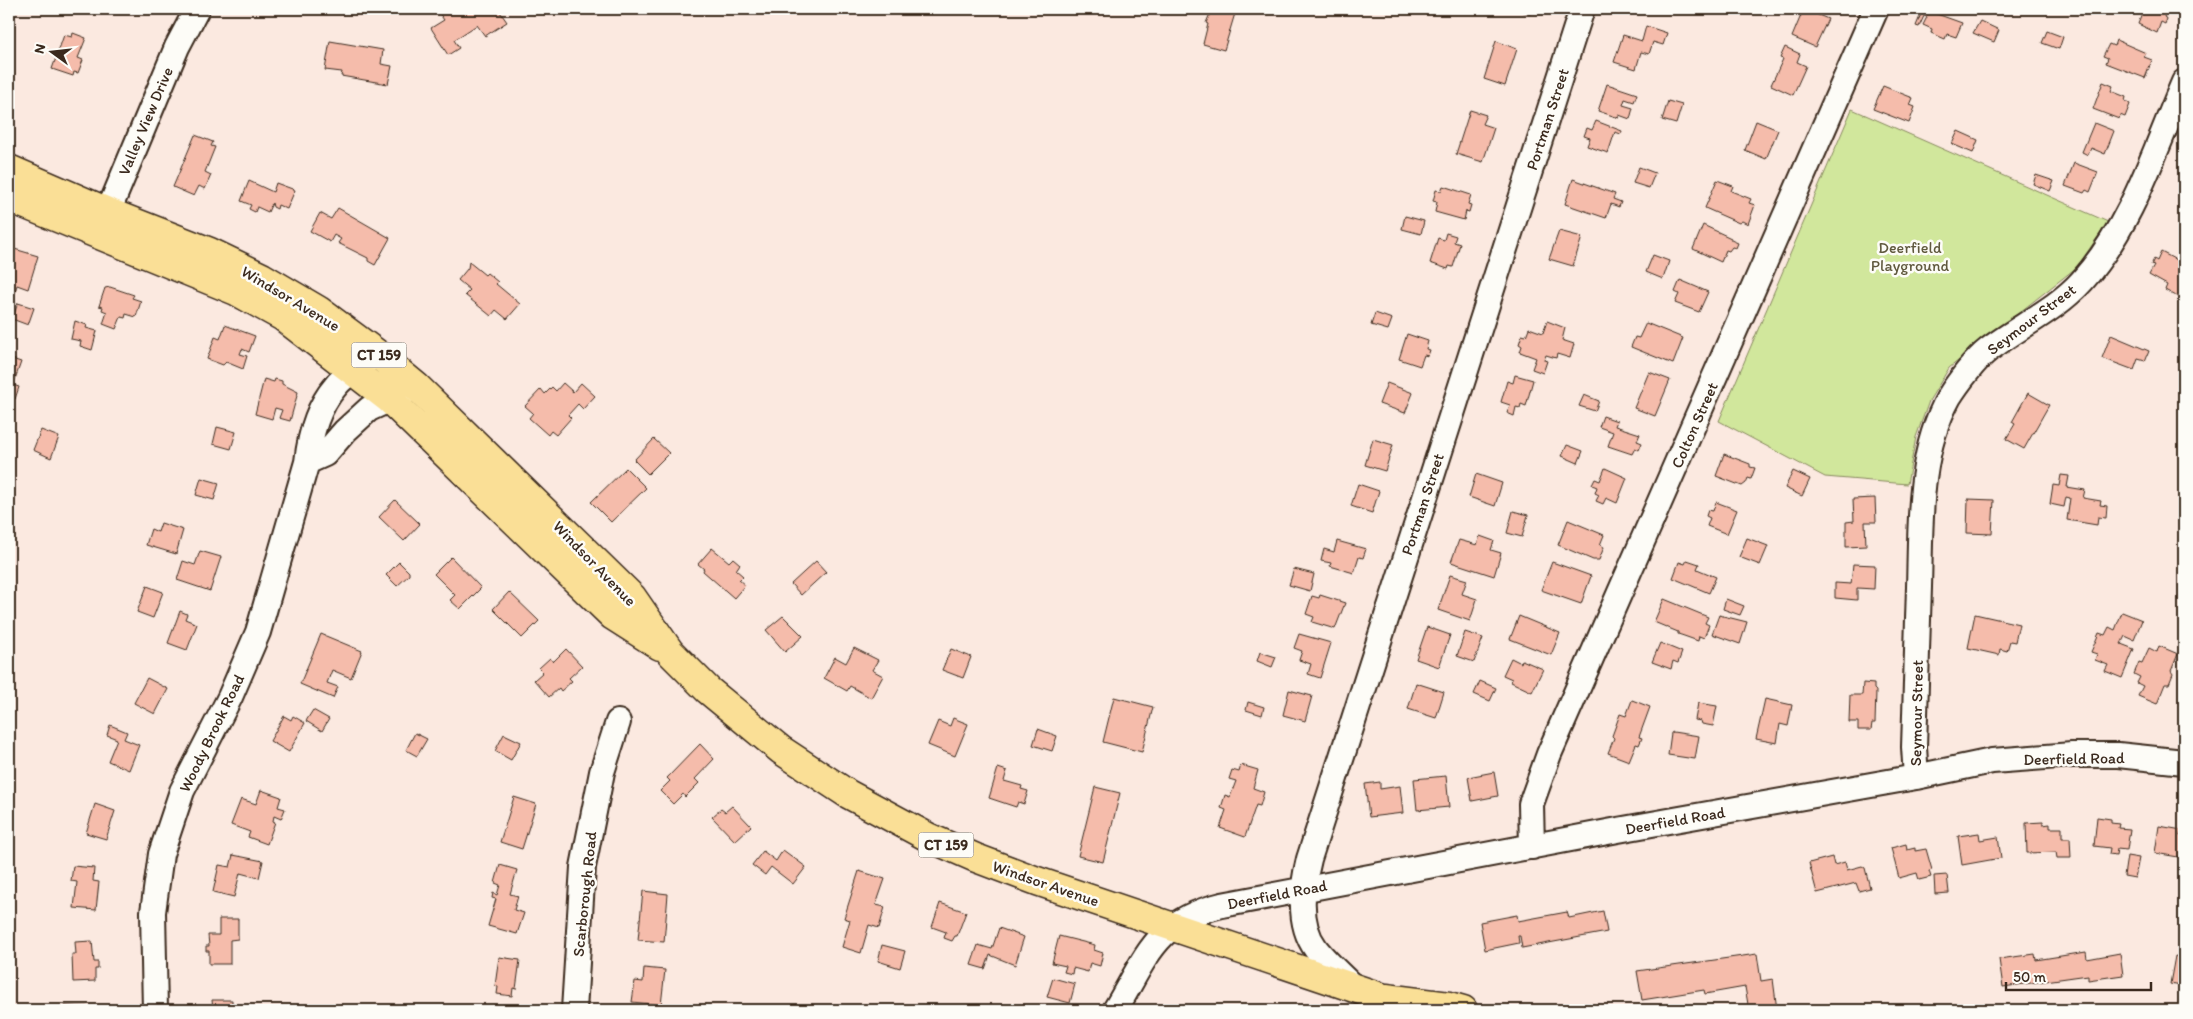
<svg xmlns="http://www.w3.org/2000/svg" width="2193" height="1019" viewBox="0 0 2193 1019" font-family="Itim,sans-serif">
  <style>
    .green { fill: #d1e79c; stroke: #86885d }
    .building { fill: #f5bcab; stroke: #3b2a1e }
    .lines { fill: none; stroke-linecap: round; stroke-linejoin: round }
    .minor-casing { stroke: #3b2a1e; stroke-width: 28 }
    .major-casing { stroke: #3b2a1e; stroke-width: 31 }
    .minor { stroke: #fdfcf7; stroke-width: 24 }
    .major { stroke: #fadf96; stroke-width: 28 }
    .labels { text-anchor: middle; stroke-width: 5; stroke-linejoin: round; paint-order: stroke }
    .shield { fill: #fdfcf7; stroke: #75695f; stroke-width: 1 }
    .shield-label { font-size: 15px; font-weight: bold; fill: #3b2a1e }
    .street-label { font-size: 16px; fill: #3b2a1e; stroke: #fdfcf7 }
    .park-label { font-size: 16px; fill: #60593e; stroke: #fdfcf7 }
  </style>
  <rect width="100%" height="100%" fill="#fbe9e0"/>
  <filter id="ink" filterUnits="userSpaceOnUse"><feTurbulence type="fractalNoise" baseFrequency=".02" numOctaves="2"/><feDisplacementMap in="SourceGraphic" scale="10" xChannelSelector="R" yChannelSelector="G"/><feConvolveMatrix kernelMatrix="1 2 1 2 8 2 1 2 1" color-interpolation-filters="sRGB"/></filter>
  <g filter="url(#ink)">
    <path class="green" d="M1852,109L2108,222L2077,267L1949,368L1929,401L1916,437L1907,484L1825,477L1719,421Z"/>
    <path class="building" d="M445,9H498L507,22L485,36L477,25L454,40L459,48L448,55L431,28L444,20L439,13Z
      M1212,9L1236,10L1224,50L1203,44L1208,24L1206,23Z
      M1515,9H1532L1530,14Z
      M1800,9H1818L1816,14L1828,19L1815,47L1792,37L1802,13L1799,12Z
      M1923,9L1962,23L1956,37L1947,34L1945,39L1931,33L1932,29L1923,25L1927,17L1924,16L1919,27L1916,26Z
      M2144,9L2167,10L2164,17L2167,19L2165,24L2161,22L2157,33L2138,24Z
      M1980,21L1999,30L1994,42L1973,33Z
      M1646,26L1667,33L1663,45L1653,42L1649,54L1641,52L1636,69L1614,62L1623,35L1642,41Z
      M2047,31L2063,37L2059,49L2042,43Z
      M73,33L86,38L78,58L83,60L78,73L74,72L73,76L52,69L64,35L72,37Z
      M2116,40L2146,53L2144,57L2152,60L2145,78L2106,63L2108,58L2103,56L2109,44L2114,46Z
      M330,41L383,50L381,64L392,66L388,84L341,76L342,72L325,70Z
      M1496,41L1517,49L1505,86L1484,79Z
      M1785,47L1800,54L1797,62L1806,66L1793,95L1771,85L1783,59L1780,58Z
      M2103,82L2113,86L2111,91L2126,97L2125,101L2130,104L2125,117L2120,115L2119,119L2093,109Z
      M1607,84L1637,94L1634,102L1625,99L1623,105L1633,108L1630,119L1619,115V118L1598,111Z
      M1883,86L1913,98L1910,105L1915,107L1909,123L1873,109Z
      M1668,101L1682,105L1676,124L1662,120Z
      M1470,110L1486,115L1482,124L1494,128L1483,162L1456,154Z
      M1596,121L1622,131L1621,134L1615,132L1608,153L1587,146L1590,138L1584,136L1587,128L1592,130Z
      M1756,121L1778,130L1766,159L1745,150Z
      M2094,123L2114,131L2105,154L2091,148L2088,155L2082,152Z
      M1958,131L1978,140L1973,153L1952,144Z
      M195,135L213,142L211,146L215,147L205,172L211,175L205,189L199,186L194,196L173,187Z
      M2074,163L2098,172L2090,192L2086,190L2084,193L2065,186Z
      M1639,167L1655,173L1649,188L1633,183Z
      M2036,175L2054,181L2050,191L2033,184Z
      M1573,179L1615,194L1613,199L1621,202L1619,207L1611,204L1606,218L1565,204Z
      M1717,180L1733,186L1731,191L1751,199L1749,203L1755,205L1748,224L1742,221L1739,223L1705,208Z
      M249,181L273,192L276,183L295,190L287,209L278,205L277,209L273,207L272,203L268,212L257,207L255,212L249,209L251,205L241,201Z
      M1443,186L1471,195L1468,204L1471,205L1469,212L1466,211L1464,220L1435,212L1437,202L1433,201L1436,190L1441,191Z
      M338,208L390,238L375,265L368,261V258L338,243L341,239L334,235L330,242L310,231L320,213L331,219Z
      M1405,216L1424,221L1421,234L1402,229Z
      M1703,225L1731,238V240L1738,243L1736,248L1732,247L1729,251L1726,250L1721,262L1693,249Z
      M1559,231L1582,237L1573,266L1549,259Z
      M1446,233L1456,236L1454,242L1460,244L1453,267L1449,266L1448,269L1430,263L1438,238L1444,240Z
      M11,248L38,256L28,289L17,285L14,295L9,293V257Z
      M2161,252L2184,264V284L2178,297L2165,290L2167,285L2149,275L2154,266L2151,265L2154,259L2157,261Z
      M1653,255L1669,261L1663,279L1646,272Z
      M469,262L485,275L487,273L498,282L496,284L520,304L507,319L496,310L491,316L465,295L470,290L458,280L468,268Z
      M1680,280L1708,292L1699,312L1675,303L1679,294L1675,292Z
      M110,287L134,295L132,298L141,301L136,317L126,314L125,318L121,317L116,329L103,324L107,312L102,310L103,307L99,306L105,288Z
      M18,303L34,308L28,325L12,319Z
      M1375,313L1392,319L1388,330L1371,325Z
      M75,321L87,325L86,328L97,331L92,350L80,346L81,341L71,339Z
      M1547,321L1565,328L1562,340L1574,344L1570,358L1557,354L1556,358L1546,355L1544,360L1547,361L1543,373L1532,369L1536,358L1520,352L1522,346L1519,344L1522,335L1526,336L1529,328L1543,333Z
      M1646,323L1683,338L1673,364L1631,347L1635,337L1639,338Z
      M225,325L255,336L249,352L242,349L240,354L247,356L243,369L226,362L223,365L207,359L215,337L220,339Z
      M1407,334L1428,341L1426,349L1430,350L1428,356L1424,355L1420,366L1399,359Z
      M2111,335L2149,351L2145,361L2138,359L2134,370L2102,358Z
      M9,358L21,362L13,385L19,387L15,399L9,397Z
      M1649,372L1670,380L1655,416L1634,408Z
      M1515,375L1533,380L1526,406L1521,404L1520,408L1516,407L1514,416L1507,413L1510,405L1501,402L1507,381L1513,383Z
      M264,379L274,382L275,379L282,381V384L298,392L290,421L279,418L282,410L275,408L272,419L255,414Z
      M563,383L573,392L581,383L595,396L583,409L578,404L568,415L571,418L556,435L551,431L548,435L529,418L533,413L525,406L541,389L545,394L552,387L556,391Z
      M1387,383L1413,393L1405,413L1379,404Z
      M2028,393L2049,405L2024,449L2006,439L2015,424L2012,422Z
      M1584,395L1599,401L1595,411L1579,406Z
      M1603,416L1617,421L1615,426L1640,434L1637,441L1642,443L1639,450L1635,448L1632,454L1608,446L1613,432L1599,427Z
      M217,427L236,432L231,449L213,444Z
      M41,430L59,437L51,458L33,450Z
      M654,439L669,453L648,474L634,460Z
      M1373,439L1393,445L1385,471L1365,465Z
      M1567,445L1583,451L1578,463L1562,456Z
      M1724,454L1750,464V467L1755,468L1751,479L1748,478L1746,483L1742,486L1716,476Z
      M626,468L646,488L611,522L591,502Z
      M1605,468L1627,478L1617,503L1606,498L1603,504L1596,501L1599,495L1595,493L1597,487L1592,485L1595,479L1600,481Z
      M1793,471L1810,479L1802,496L1785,488Z
      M1476,474L1502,483L1495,506L1469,497Z
      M2061,475L2069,476L2067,487L2085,490L2083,498L2101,501L2100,505L2107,506L2106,518L2098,517L2097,525L2067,520L2070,498L2066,497L2064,507L2050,504L2053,485L2059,486Z
      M201,478L219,483L214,500L196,495Z
      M1358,484L1379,491L1372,513L1351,506Z
      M1875,498L1876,522H1865L1866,546L1846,547V522L1854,521L1853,499Z
      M1968,499L1994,500L1992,534L1967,533Z
      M395,500L420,524L404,541L379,517Z
      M1716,502L1737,510L1727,534L1707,526L1710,518L1706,516L1708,510L1713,511Z
      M1513,511L1528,515L1522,537L1507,533Z
      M1568,520L1604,535L1600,545L1604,547L1599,560H1593L1558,545Z
      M161,523L183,530L176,554L146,545L151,529L158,532Z
      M1480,536L1494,541L1491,550L1501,553L1494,576L1451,562L1459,540L1477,545Z
      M1747,538L1768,546L1760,565L1739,557Z
      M1337,541L1366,549L1363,558L1359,557L1354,573L1330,566L1331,563L1321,561L1324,549L1334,552Z
      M712,548L729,562L733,558L740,564L736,570L743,576L739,580L745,585L734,598L703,571L704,569L698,564Z
      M200,551L221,557L210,591L177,580L183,561L195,565Z
      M451,557L481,588L460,609L450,600L455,595L434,574Z
      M1687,560L1699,564L1697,569L1716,577L1709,593L1673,578L1679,562L1685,564Z
      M816,561L826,572L801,595L791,584Z
      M399,562L409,572V575L397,586L386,575Z
      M1552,562L1591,576L1581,604L1541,590Z
      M1853,564L1875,565L1874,589L1857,588V600L1835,598V583L1851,584Z
      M1294,569L1314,574L1310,591L1289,585Z
      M1450,575L1467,580L1462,594L1477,599L1470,621L1438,610Z
      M147,586L163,592L153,618L137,612Z
      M509,592L539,621L522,638L493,609Z
      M1320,595L1345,603L1335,629L1312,622L1314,617L1306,614L1312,596L1319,598Z
      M1664,599L1708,617L1705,623L1709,625L1704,638L1699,636L1698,641L1684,636L1678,634V632L1654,622Z
      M1726,599L1744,606L1740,615L1723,609Z
      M180,611L187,614L185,619L197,624L187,650L168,643Z
      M2122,612L2142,620L2134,640L2125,636L2121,644L2134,649L2122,678L2105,671L2108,665L2095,660L2097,654L2091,652L2099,633L2105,635L2109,627L2115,630Z
      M1975,614L2019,624L2015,642L2010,641L2007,651L2000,649L1999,655L1968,648Z
      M1719,615L1747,622L1740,644L1712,634Z
      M783,616L803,636L785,652L766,630Z
      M1519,616L1560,633L1551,655L1510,639Z
      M1427,627L1450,635L1439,667L1416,659Z
      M1465,632L1483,638L1474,662L1457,656Z
      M321,634L362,651L351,678L332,670L327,683L338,687L333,698L300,684Z
      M1299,634L1331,643L1320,678L1308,674L1311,664L1299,660L1302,651L1294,648Z
      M1660,643L1682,652L1678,663L1673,661L1671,669L1652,662Z
      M2159,646L2178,654L2171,671L2173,674L2169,684H2165L2157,704L2138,696L2143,686L2137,683L2140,677L2134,674L2139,662L2142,663L2149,648L2157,652Z
      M854,648L878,660L872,670L883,676L871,698L850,686L847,691L824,678L835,657L846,663Z
      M566,649L582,666L569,678L572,681L561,691L559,688L549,697L534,680L543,672L539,668L550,658L553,662Z
      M951,649L971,657L963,678L942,670Z
      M1260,652L1276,657L1272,667L1257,661Z
      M1511,658L1521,663L1522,660L1543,669L1532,692L1511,682L1512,679L1503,675Z
      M147,678L168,689L155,714L134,703Z
      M1480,681L1496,688L1490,701L1474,694Z
      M1416,683L1444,692L1436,718L1408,709Z
      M1863,683L1874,684V689L1876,691L1875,723H1872L1871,730H1858V722H1849L1850,695H1862Z
      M1289,690L1312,696L1305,721L1283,715Z
      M1114,697L1153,707L1142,752L1103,742Z
      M1765,699L1792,705L1788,726L1780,724L1777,743L1756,739Z
      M1632,700L1650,707L1639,737L1642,738L1639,745L1636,744L1629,761L1608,753L1614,738L1612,736L1620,714L1626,716Z
      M1248,702L1264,707L1262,715L1246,710Z
      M1698,703L1717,706L1713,726L1702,724L1701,721L1695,720Z
      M313,710L329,719L322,731L306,721Z
      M284,716L291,720L293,716L305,723L289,752L270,741Z
      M953,718L968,724L955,756L928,745L938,721L950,726Z
      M110,725L127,732L124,739L139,745L129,770L108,761L117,739L107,735Z
      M1038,729L1057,736L1052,751L1033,745Z
      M1673,732L1699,736L1695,759L1668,755L1671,733Z
      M415,733L427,739L417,756L406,750Z
      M504,734L521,742L511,760L495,751Z
      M700,744L714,759L695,779L699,783L685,797L683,794L673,804L660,791L670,781L667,778Z
      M1241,765L1258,770L1253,788L1264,792L1260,806L1256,805L1245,837L1220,828L1226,810L1221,808L1225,795L1230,797L1236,781L1229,779L1232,770L1239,772Z
      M998,768L1007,771L1004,781L1022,786L1021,789L1028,791L1024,804L1018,802L1016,807L989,798Z
      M1494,772L1498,796L1472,801L1468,777Z
      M1446,776L1449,807L1417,810L1414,779Z
      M1380,782V789L1400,786L1403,813L1369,817L1365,784Z
      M1095,787L1120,793L1103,862L1078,856Z
      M261,790L281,797L278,807L285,809L281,819L274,816L273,821L275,822L267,844L248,837L250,832L231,825L241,799L256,804Z
      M514,797L536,804L522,849L500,842Z
      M95,804L115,811L106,839L86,833Z
      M732,806L751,826L735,841L712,817L721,809L725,812Z
      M2097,817L2111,819V823L2119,824L2118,828L2130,829L2127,850L2117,849L2116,855L2109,854L2110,848L2094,846Z
      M2043,822V825L2050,824V828H2062V838H2070L2071,858H2057L2056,852L2027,853L2026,823Z
      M2159,826L2182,830L2180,836L2184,837V858L2155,853Z
      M1979,833L1980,840L1998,837L2001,858L1962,865L1958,836Z
      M1906,844L1907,850L1915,848V851L1926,849L1932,870L1929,871L1931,877L1919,880L1917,873L1899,878L1891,848Z
      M783,850L806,867L793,884L771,867L765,875L752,865L763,851L776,861Z
      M233,855L263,861L259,878L240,873L234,897L213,892L219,865L230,867Z
      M2127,856L2139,858L2135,878L2124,876Z
      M1832,857L1834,865L1845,862L1847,870L1862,866L1865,868L1870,888L1859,891L1856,883L1817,893L1809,863Z
      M500,865L517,870L510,894L518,896L514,910L524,913L517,934L488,926L496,899L492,898L493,893L497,895L500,885L495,883Z
      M73,866L94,868L93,881L99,882L96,910L74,908L77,882L71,881Z
      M859,871L885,879L876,905L885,907L879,928L869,925L861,953L842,947L850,920L844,918Z
      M1947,875L1949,893L1935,894L1934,876Z
      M643,891L668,894L664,942L638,940Z
      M940,903L966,912L957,936H955L952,941L944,938L946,932L932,927Z
      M1603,911L1607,932L1522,948L1520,936H1518L1519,943L1485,950L1480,922L1517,915L1518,921L1567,912L1569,918Z
      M219,919H238V939L230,940V964H209V951H206V946H209L208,935H219Z
      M999,928L1024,937L1015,965L990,955L985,969L971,965L978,945L992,949Z
      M1059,936L1095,945L1094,950L1103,953L1100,966L1090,963L1088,972L1073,968L1072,974L1064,972L1066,966L1052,963Z
      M92,941L94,962H98V969H95V981L73,982L72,954H76L75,942Z
      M882,945L905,951L900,968L878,961Z
      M2086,952L2087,959L2120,953L2123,975L2088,980V975L2003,987L1999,959L2035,954L2036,960Z
      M1757,954L1761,981L1773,979L1777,1010H1749L1745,987L1705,994L1704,990L1642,1000L1637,971Z
      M2175,956L2184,958V987L2170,984Z
      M499,957L520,960L516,989L513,988L512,996L497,994L498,987L495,986Z
      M644,968L665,970L661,1005L632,1002L635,981L643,982Z
      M1053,978L1075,984L1070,1003L1047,997Z
      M212,1000H232V1010H207L213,1009Z
      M65,1006L87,1007L86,1010H65Z"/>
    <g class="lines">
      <g class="minor-casing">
        <path id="minor" d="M101,229L177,47L197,9
          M307,462L325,454L345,431L369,409L404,393
          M1916,777L1914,747C1916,694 1917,640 1919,587C1921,523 1917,455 1949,397C1957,384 1975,360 1988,350C2018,327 2057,309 2082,281C2132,225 2155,149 2184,82
          M1532,847L1531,804L1549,754L1876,9
          M1354,988C1342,976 1327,963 1316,949C1297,924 1302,887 1309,859L1582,9
          M155,1010L153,912L161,854L182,791L230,697L258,632L307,462C310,435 317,408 335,387C343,376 357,368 368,360
          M574,1010L583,867L602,772L618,722
          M1115,1010C1147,957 1155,921 1222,905L1618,830L1916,777L1992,761L2072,755H2118L2184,762"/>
      </g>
      <g class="major-casing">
        <path id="major" d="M9,169L108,212L210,252L262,277L318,310L376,353L417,387L632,597L670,652L708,690L781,750L848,794L928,837L976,858L1037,881L1384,998L1406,1010
          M9,198L236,291L283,317L389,399L613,616L660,646
          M1386,998L1449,1006L1463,1010"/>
      </g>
      <use href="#minor" class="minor"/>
      <use href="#major" class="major"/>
    </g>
  </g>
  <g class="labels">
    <g class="shield">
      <rect x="351.5" y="342.5" width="55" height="25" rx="4"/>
      <rect x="918.5" y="832.5" width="55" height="25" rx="4"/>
    </g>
    <g class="shield-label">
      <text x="379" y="360">CT 159</text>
      <text x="946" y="850">CT 159</text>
    </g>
    <g class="street-label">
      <text transform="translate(1547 119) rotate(-72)" y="6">Portman Street</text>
      <text transform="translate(145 121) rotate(-67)" y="6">Valley View Drive</text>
      <text transform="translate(291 298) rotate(31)" y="6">Windsor Avenue</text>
      <text transform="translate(2031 319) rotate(-37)" y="6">Seymour Street</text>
      <text transform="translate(1694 425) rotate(-66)" y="6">Colton Street</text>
      <text transform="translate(1422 504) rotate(-72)" y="6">Portman Street</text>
      <text transform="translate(595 563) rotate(46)" y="6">Windsor Avenue</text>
      <text transform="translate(1916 713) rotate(-89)" y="6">Seymour Street</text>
      <text transform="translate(211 733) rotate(-64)" y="6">Woody Brook Road</text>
      <text transform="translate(2074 758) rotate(-1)" y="6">Deerfield Road</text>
      <text transform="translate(1675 820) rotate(-10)" y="6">Deerfield Road</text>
      <text transform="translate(1046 883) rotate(19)" y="6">Windsor Avenue</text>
      <text transform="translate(584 894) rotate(-84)" y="6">Scarborough Road</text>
      <text transform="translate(1277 894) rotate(-11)" y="6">Deerfield Road</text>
    </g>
    <g class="park-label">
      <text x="1910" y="253">Deerfield<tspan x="1910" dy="18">Playground</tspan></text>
    </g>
  </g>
  <rect width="2193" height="1019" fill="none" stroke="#fdfcf7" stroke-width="30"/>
  <rect x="15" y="15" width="2163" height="989" fill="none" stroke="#3b2a1e" stroke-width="2" filter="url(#ink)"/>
  <g transform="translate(52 52) rotate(285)" stroke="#fdfcf7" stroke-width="4" paint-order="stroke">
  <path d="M0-4L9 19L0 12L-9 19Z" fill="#3b2a1e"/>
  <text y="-8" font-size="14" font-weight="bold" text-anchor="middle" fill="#3b2a1e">N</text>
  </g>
  <path d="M2006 982v8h145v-8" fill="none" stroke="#3b2a1e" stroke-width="2.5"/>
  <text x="2013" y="982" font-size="15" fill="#3b2a1e" stroke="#fdfcf7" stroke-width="4" paint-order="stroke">50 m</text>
</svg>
